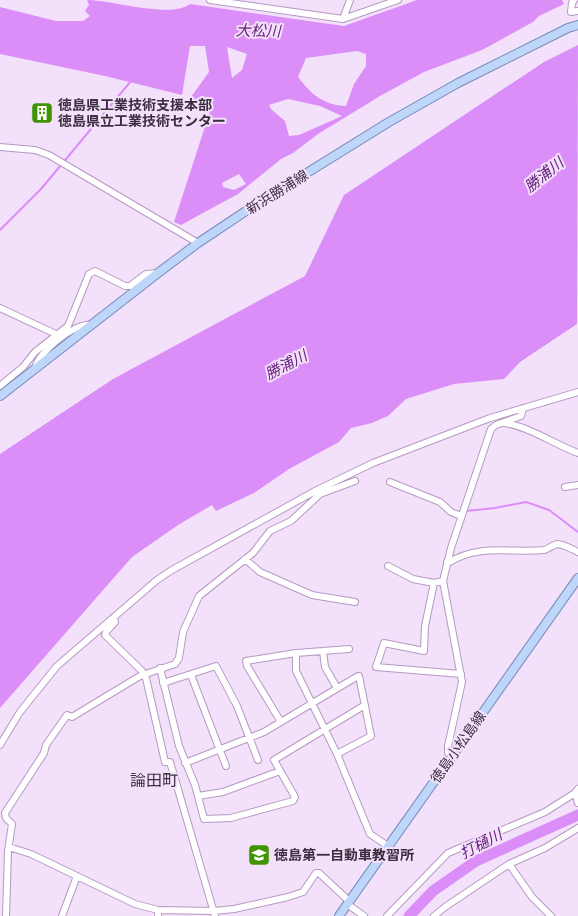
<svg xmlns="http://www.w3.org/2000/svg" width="578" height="916" viewBox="0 0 578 916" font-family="Overpass,'Noto Sans JP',sans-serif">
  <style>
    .water { fill: #dc8ef8; fill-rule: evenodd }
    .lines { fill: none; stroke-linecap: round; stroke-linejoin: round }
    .stream { stroke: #dc8ef8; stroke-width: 2 }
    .river { stroke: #dc8ef8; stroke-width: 11 }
    .minor-casing { stroke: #b799c2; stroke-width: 8 }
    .major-casing { stroke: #748ab6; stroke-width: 10 }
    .minor { stroke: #fff; stroke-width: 6 }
    .major { stroke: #bed6fa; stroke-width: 8 }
    .labels { text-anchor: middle; stroke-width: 4; stroke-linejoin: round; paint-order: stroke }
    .poi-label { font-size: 14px; font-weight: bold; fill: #3b2e3f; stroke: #f3e0fa; text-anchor: start }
    .street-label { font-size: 14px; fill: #3b2e3f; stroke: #f3e0fa }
    .water-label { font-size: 15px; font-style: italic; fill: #641c7a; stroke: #f3e0fa }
    .quarter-label { font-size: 16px; fill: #3b2e3f; stroke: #f3e0fa }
  </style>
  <rect width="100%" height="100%" fill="#f3e0fa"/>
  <path class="water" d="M87,0C113,0 170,19 190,4L344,26L417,0H562L564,4L539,16L533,22L482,50L424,72L380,96L318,134L293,153L281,159L238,194L181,225L174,222L212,105L191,97L209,72L205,46H190L182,95L105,76L0,54V7L56,21H83L90,16L85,11L89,5ZM227,47L247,54L242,70L232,78ZM357,51L366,54V66L354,84L346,106C323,105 311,94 298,77L306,58ZM288,99L320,106L342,116L299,135L289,136L285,121L272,110L269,105ZM239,174L246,184L234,190L223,187L222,183Z
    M578,45L577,324L520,362L504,379L454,384L406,399L388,416L372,423L351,428L339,442L289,469L254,493L216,511L212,505L178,525L132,557L0,708V454L113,379L305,276L344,195L544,62Z"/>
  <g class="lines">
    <path class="stream" d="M0,230L41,189L131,81
      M466,511L495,508L526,502L549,510L578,532"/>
    <path class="river" d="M409,916L433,891L476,861L578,815"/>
    <g class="minor-casing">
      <path id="minor" d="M210,0L343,19L398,0
        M574,0L572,3L571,12L578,11
        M343,19L350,0
        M0,147L35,150L49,155L198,243
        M0,308L60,336
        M35,369C37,353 75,322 91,325
        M0,386L23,367L35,352L68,326L89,274L95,271L125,286H130L146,274L158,273
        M505,423C530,427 554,444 578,453
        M390,482L440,502L451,512L461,516
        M565,487L578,485
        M245,559L260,572L312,595L355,602
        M447,562H450C478,544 512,553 544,550C549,549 553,544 558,544C565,545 572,549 578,552
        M388,566L413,579L434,583L425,626L424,651L384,643L376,667L461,674
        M443,581L462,682L448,746V753L452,755
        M434,583L443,581L451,548L491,429L496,425L521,416L523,408
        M114,617L115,622L106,632L105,635L142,671L146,678L165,762H170L215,916
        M296,653V671L337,754
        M160,668L179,746L195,785L204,819L231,818L293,801L295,797L274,760L365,705
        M191,675L226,766
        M163,683L216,666L237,706L258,760
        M337,688L325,667L323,651L349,649
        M281,722L247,666L246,661L296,653L323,651
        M0,745L20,712L57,666L157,580L172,570L317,490L373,463L490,418L578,392
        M185,763L264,732L358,676H359L371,736L337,754L370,834L388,846
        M578,789L575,793L578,803
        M198,796L223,792L280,771
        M9,847L31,854L135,904L158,910
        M347,904L364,916
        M6,916L8,851L12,824L6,818L5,813L44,753L46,745L67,715L72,717L140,676L175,664L179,658L183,632L199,596L253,553L270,531L291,521L320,494L355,481
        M62,916L77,876
        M158,916V910L214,911L234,909L288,897L303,892L316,873H319L349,901
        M387,916L448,853L545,812L575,793
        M434,916L445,907L509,864
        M551,916L532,897L509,864L545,848L578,828"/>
    </g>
    <g class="major-casing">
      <path id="major" d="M0,396L158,273L198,243L255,205L389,122L458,83L568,28L578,25
        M339,916L578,578"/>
    </g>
    <use href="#minor" class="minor"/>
    <use href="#major" class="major"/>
  </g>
  <defs>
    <g id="building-square" transform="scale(1.15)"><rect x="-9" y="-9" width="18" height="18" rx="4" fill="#419400" stroke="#f3e0fa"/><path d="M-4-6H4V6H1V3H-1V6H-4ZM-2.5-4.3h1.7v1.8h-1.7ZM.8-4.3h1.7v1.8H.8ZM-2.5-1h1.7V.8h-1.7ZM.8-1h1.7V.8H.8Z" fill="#fff"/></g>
    <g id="school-square" transform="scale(1.15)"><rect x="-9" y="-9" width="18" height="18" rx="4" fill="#419400" stroke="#f3e0fa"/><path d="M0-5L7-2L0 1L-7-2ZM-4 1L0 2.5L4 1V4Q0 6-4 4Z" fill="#fff"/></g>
  </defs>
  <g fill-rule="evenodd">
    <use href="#building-square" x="42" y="113"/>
    <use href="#school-square" x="259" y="855"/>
  </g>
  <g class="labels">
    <g class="poi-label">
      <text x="58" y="110">徳島県工業技術支援本部<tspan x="58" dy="16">徳島県立工業技術センター</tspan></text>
      <text x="274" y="860">徳島第一自動車教習所</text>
    </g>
    <g class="street-label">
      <text transform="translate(277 192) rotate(-32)" y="5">新浜勝浦線</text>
      <text transform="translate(458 747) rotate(-55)" y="5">徳島小松島線</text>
    </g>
    <g class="water-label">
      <text transform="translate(258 31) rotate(1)" y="5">大松川</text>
      <text transform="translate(544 175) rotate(-39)" y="5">勝浦川</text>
      <text transform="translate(286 365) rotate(-28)" y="5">勝浦川</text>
      <text transform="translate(481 844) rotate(-28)" y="5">打樋川</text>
    </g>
    <g class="quarter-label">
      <text x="154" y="786">論田町</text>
    </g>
  </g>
</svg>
